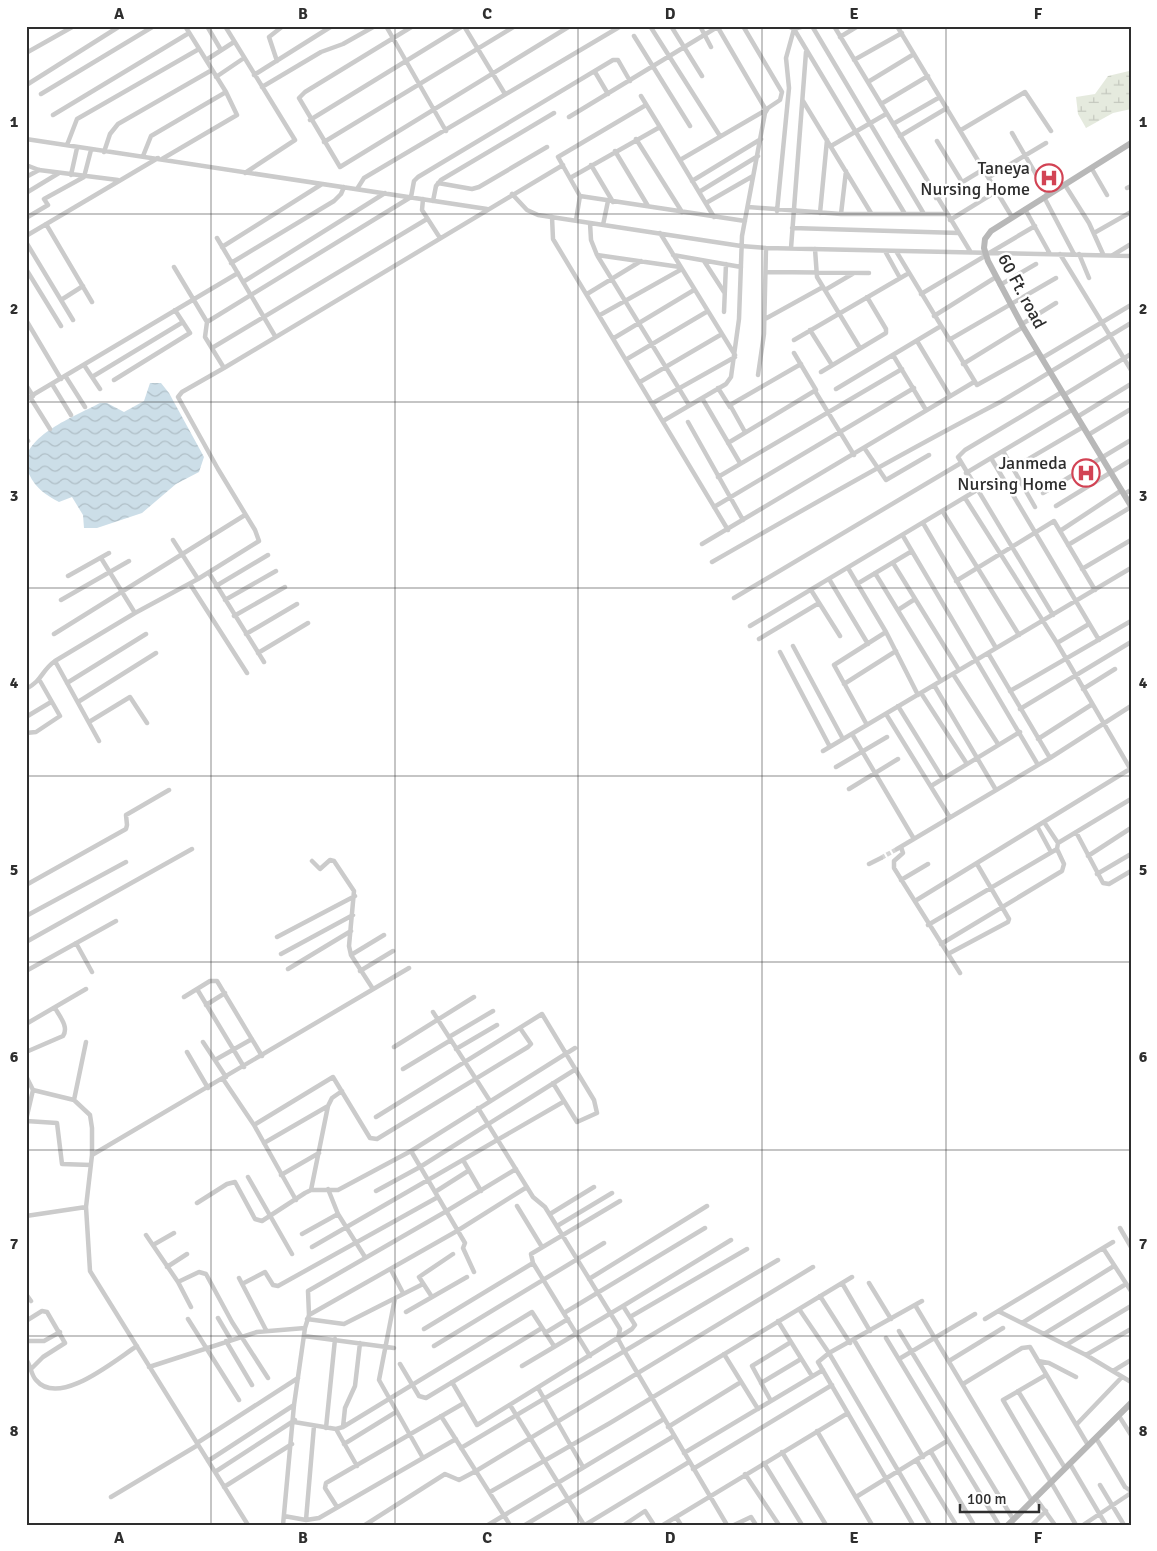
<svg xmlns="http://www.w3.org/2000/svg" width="1157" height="1551" viewBox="0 0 1157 1551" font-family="Signika,sans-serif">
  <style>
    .wetland { fill: url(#wetland-marsh) }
    .water { fill: url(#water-waves) }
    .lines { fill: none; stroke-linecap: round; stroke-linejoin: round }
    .street-tunnel { stroke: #d5d5d5; stroke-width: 4.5; stroke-dasharray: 4.5 2; stroke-linecap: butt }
    .street { stroke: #cbcbcb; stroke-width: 4.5 }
    .secondary { stroke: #b8b8b8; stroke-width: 6 }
    .grid { fill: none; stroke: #2e2e2e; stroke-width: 1; stroke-opacity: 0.55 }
    .labels { text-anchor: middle; stroke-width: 5; stroke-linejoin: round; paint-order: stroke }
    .poi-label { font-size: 18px; fill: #2e2e2e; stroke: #fff; text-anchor: end }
    .street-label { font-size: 18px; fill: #2e2e2e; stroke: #fff }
    .neatline { fill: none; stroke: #2e2e2e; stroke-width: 2 }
    .grid-label { font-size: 16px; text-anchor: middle; font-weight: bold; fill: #2e2e2e }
  </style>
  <defs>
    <pattern id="wetland-marsh" width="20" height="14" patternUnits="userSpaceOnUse" patternTransform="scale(1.25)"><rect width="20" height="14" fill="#e5eade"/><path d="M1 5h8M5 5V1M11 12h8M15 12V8" fill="none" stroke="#c5c9bf"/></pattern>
    <pattern id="water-waves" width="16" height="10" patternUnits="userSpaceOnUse" patternTransform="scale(1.25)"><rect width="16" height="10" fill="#ccdee8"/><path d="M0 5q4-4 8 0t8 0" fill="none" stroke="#b0bfc7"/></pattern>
  </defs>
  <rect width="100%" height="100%" fill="#fff"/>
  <path class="wetland" d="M1129,71L1131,109L1113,113L1086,128L1078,114L1076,97L1095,94L1108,76Z"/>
  <path class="water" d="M150,383H161L169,393L204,457L199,472L176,484L142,513L97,528H84L83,515L72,497L59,502C46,495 36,489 29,474C11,440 76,416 100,403H107L124,412L144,401Z"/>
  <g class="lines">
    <path class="street-tunnel" d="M881,858L897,849"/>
    <path class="street" d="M207,26L221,50
      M225,26L295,140L245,173
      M386,26L446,131
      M413,26L305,92L299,98L340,167L570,26
      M464,26L505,94
      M650,26L720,136
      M671,26L702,76
      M700,26L711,47
      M788,26L794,29L905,214
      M812,26L924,214
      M834,26L970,251
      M897,26L1012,217
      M794,29L804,26
      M634,36L690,126
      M840,37L858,26
      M26,53L74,26
      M206,60L234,42
      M854,60L902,33
      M277,61L269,37L283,26
      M595,72L608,94
      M254,75L332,26
      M216,77L244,58
      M868,82L914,54
      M28,84L120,26
      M262,87L321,52L343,44L375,26
      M41,94L154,26
      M641,96L660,127
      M803,101L871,213
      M881,104L928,76
      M53,115L189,33
      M569,117L719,26
      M310,120L463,26
      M893,124L940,97
      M961,130L1025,92L1051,131
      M1012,133L1048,195
      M900,136L947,108
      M26,139L487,209
      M636,139L682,212
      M937,141L962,182
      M324,142L515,26
      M67,145L77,119L199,49
      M831,146L886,114
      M615,151L648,206
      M104,152L110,134L118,124L212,70
      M143,156L151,136L226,92
      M162,159L237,115L226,92L185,26
      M680,160L766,110L717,26
      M26,165L39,170L118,180
      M591,165L613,202
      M1092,169L1107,195
      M71,175L77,148
      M26,177L39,170
      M989,177L1046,143
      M570,178L660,127L714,217
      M692,181L761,139
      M438,183L472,189L479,187L547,147
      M1065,185L1089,223L1103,254
      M1127,188L1131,186
      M357,189L364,178L621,26
      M699,192L758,156
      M26,193L59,173
      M512,194L527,210L538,215L741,246L766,248L1131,256
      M580,196L745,221
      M1044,197L1074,254
      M936,198L984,169
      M423,199L422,210L440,238
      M433,201L436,186L441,180L554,113
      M706,203L753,176
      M748,207L841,214H946
      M1025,209L1050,254
      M777,211L789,88L786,58L794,29
      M820,213L827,140
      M841,214L846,171
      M552,217L553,239L728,530
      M26,218L48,205L44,199L84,177L91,150
      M576,220L580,196L558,157L646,105
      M950,220L997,191
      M590,223L591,240L597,255L689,405
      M46,224L92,302
      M603,225L608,201
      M792,228L959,233
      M660,233L735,355
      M1094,233L1131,212
      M26,236L158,158
      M217,238L275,336
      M26,242L73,320
      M222,247L322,184
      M791,248L806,52
      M815,249L817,277L860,348
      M885,251L900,278
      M896,251L977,385L1038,351
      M991,252L1035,226
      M1060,254L1131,370
      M1079,254L1089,278
      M597,255L680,267
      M673,255L741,267
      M1113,255L1131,244
      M704,261L724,292
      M231,263L334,201L341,194L344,187
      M174,267L207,322L205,337L224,368L563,165
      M26,269L61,326
      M767,272L869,273
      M243,282L385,193
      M1000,285L1036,264
      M825,290L854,273
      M587,294L641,261
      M921,294L985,256
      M61,300L83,286
      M724,312L726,264
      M600,315L682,269
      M934,316L996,277
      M765,319L823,287
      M26,320L61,379
      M207,322L411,197L414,181L418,177L613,60H618L630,81
      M1022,324L1056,303
      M810,330L832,365
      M614,338L694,290
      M794,340L909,273
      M949,340L1056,278
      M917,341L950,396
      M212,348L427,219
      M893,355L926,410
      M1042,358L1131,305
      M627,359L708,311
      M963,364L1023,327
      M84,365L100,389
      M821,372L886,333V329L867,297
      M758,375L764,334L766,248
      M66,377L85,407
      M92,377L183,322
      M114,380L190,333L175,310
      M640,382L722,334
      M52,384L71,415
      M26,385L33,396
      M718,388L730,407
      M836,389L941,326
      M815,391L854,455
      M1064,395L1131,354
      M30,397L50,429
      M702,398L740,463
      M26,399L238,273
      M653,403L735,357
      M1077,417L1131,384
      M663,421L726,384L731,377L739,319L742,236L765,113L768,108L780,100L782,92L743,26
      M688,422L743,520
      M745,432L730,405L801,364
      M1088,435L1131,409
      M26,438L28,441
      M728,443L816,390L794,353
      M865,449L886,480L929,455
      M1003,451L1035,507
      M991,458L1099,640
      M1013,468L1083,427
      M966,473L1073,409
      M718,477L902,369
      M1043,493L1131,440
      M1124,494L1131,490
      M965,498L1057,643L1131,770
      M1056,506L1131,460
      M714,507L914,388
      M943,512L1019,635
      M923,523L996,648
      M1060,531L1122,490
      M903,536L1038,765
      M173,540L198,579
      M702,544L974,382
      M1068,545L1131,507
      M101,558L135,613
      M712,562C808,507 904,452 1002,401L1131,323
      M893,563L959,670
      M848,568L886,632L918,695
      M1082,569L1131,540
      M209,573L264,662
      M875,573L941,681
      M68,576L109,553
      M829,579L868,644
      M956,581L1054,521L1095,590
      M190,584L247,673
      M857,584L912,551
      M216,586L268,555
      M811,590L840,636
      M734,598L961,463
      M61,600L129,561
      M225,600L276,571
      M898,610L915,599
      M1053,615L958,457L965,450L1062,392
      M234,616L285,587
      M750,626L977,490
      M54,634L245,515
      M246,634L297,604
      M759,639L819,603
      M1057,643L1089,624
      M793,646L843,739
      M780,652L830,747
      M258,653L308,623
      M988,653L1050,758
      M55,661L99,741
      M953,674L998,744
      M67,683L146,634
      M844,684L896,651
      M934,685L996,790
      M26,689C43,680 41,671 55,661L135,613L198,579L259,541L255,530L218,469L178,397L182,392L224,368
      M1083,689L1115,669
      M1010,691L1131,621
      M921,693L967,764
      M78,702L156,653
      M898,706L943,779
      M1020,709L1131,642
      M886,714L949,816
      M26,717L51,702
      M89,722L130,697L147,723
      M867,725L834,665L886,632
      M26,733L36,732L60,716L40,681
      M852,734L914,839
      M1038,739L1091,705
      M823,751L1131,568
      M836,767L887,737
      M931,786L1020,732
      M849,789L898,759
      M1044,822L1058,843
      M1037,826L1051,852
      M1076,832L1103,883L1109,884L1131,871
      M901,847L903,853L894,861V868L960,973
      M897,849L1050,758L1131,706
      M1088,856L1131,828
      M312,861L320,869L330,860L334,861L354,891L349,946L351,955L373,989
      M869,864L881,858
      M1097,874L1131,854
      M901,880L928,864
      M26,885L126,829L127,825L126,815L169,790
      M915,901L1130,769
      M26,916L126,862
      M928,925L1057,849
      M277,937L355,896
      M26,942L192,849
      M76,943L92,972
      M941,944L1062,871L1064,864L1057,849L1058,843L1131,799
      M281,954L353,915
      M948,954L1008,922L1009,919L977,864
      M351,955L384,935
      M288,969L351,931
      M26,971L116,921
      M360,971L393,951
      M197,989L244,1067
      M184,997L210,981H217L262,1056
      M206,1005L225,993
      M433,1012L490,1101
      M26,1024L86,989
      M449,1037L493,1011
      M203,1042L226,1077
      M394,1047L474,997
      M456,1049L497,1025
      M26,1052L63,1036C69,1027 60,1017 55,1008
      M187,1052L208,1088
      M215,1060L252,1039
      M403,1069L451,1040
      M26,1076L33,1090L74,1100L90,1115L92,1128V1155L86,1207L90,1271L248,1525
      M223,1079L254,1125L296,1200
      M74,1100L86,1042
      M478,1108L533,1197L545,1207L620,1329L618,1339L625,1352L727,1525
      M376,1117L542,1014L594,1100L597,1113L577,1122L553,1083
      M26,1120L33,1090
      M26,1121L57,1123L62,1164L91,1165
      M254,1125L333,1077L370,1138L377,1139L528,1047L531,1044L520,1028
      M264,1143L328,1106
      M411,1151L465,1243L463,1248L474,1272
      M92,1155L409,968
      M463,1160L481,1191
      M281,1175L319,1153
      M248,1177L292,1254
      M328,1189L338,1214L365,1257
      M311,1190L328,1106L332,1098L342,1091
      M376,1191L420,1167L576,1069
      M435,1192L468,1171
      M197,1203L227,1184L235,1182L255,1219L262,1221L305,1193L311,1190H338L411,1151L575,1048
      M517,1206L542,1247
      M550,1214L594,1187
      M26,1216L86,1207
      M557,1226L612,1193
      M1120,1228L1131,1247
      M302,1234L338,1214
      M146,1235L178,1282L199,1272L206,1274L232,1322L268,1378
      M153,1245L174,1233
      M312,1247L563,1102
      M1103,1248L1131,1291
      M167,1267L187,1254
      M391,1270L403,1293
      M239,1278L266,1330
      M589,1279L707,1206
      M178,1282L191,1307
      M842,1283L870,1331
      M869,1283L891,1319
      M242,1284L265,1272L273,1285L278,1286L438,1197
      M26,1294L31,1301
      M820,1296L850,1343
      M432,1297L419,1277L453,1254
      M395,1298L379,1380L423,1458
      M915,1305L1032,1501
      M799,1309L829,1353L930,1525
      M406,1312L467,1277
      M1000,1312L1086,1355L1131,1382
      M564,1313L705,1228
      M309,1315L457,1231L527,1187
      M630,1317L747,1249
      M218,1318L231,1340
      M188,1319L239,1400
      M307,1319L344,1324L423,1284
      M985,1319L1113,1242
      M26,1321L42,1311L47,1312L65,1343L43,1357L32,1368
      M778,1321L812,1376
      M1022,1323L1114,1266
      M424,1329L533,1263
      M899,1331L1013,1519
      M545,1333L568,1319
      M1044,1334L1126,1284
      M304,1336L394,1348
      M886,1338L999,1525
      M854,1340L923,1457
      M26,1341H44L60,1332
      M226,1341L252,1385
      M1066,1345L1131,1306
      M434,1346L604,1243
      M724,1354L758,1409
      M1086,1355L1131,1329
      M590,1356L533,1263L531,1254L620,1201
      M26,1359C31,1366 31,1375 36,1380C59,1408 115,1360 137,1346
      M899,1359L975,1314
      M949,1361L1003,1328
      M1038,1361L1049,1363L1076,1377
      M400,1364L419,1396L426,1398L542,1328
      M522,1366L623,1306
      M149,1367L257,1332L305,1328
      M1113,1371L1131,1360
      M1046,1375L1003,1400L1076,1525
      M452,1382L477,1425L632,1329L635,1325L623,1306L731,1240
      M761,1383L801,1359
      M963,1384L1022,1348L1030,1347L1088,1445
      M538,1388L583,1467
      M1018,1391L1065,1468
      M771,1401L752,1366L791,1342
      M510,1405L584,1525
      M441,1416L510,1525
      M1119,1416L1131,1435
      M294,1422L336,1429L343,1427L532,1312L554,1346
      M1076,1425L1122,1377
      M343,1427L345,1408L355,1386L360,1343
      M668,1427L741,1382
      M326,1428L335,1339
      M336,1429L357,1466
      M817,1431L872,1525
      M1096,1438L1125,1487L1131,1491
      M197,1443L298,1378
      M344,1444L396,1412
      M461,1448L778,1260
      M782,1452L826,1525
      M931,1452L974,1525
      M684,1453L823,1370
      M208,1461L294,1405
      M917,1461L956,1525
      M764,1463L802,1525
      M1070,1464L1106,1525
      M693,1469L832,1385
      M215,1472L295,1420
      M745,1474L779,1525
      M1100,1485L1124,1525
      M224,1487L292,1444
      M490,1492L610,1423L852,1277
      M111,1497L198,1445
      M856,1497L947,1441
      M1035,1497L1055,1525
      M337,1507L325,1488L326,1483L464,1403
      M284,1516L306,1520L319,1518L456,1439
      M676,1517L681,1525
      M306,1520L314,1426
      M283,1525L294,1405L305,1328L309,1315L308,1291L445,1212L516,1169
      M365,1525L445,1474L459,1480L476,1471L813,1267
      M488,1525L664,1419
      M525,1525L674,1436
      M585,1525L689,1462
      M624,1525L645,1511L654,1525
      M663,1525L848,1413
      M734,1525L751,1517L756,1525
      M913,1525L818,1362L829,1353L922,1301
      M1032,1525L1046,1511
      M1083,1525L1131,1493"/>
    <path class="secondary" d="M1131,143L991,231L985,239L984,248L988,261L1023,327L1131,506
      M1008,1525L1131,1403"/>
  </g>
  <path class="grid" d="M211,26V1525M395,26V1525M578,26V1525M762,26V1525M946,26V1525M26,214H1131M26,402H1131M26,588H1131M26,776H1131M26,962H1131M26,1150H1131M26,1336H1131"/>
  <defs>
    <g id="hospital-ring" transform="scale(1.4375)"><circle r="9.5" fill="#fff" stroke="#d24354" stroke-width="1.5"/><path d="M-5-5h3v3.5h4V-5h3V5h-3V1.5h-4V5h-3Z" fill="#d24354"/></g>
  </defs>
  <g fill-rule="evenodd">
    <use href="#hospital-ring" x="1049" y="178"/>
    <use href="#hospital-ring" x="1086" y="473"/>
  </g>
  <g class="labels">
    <g class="poi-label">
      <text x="1030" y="174">Taneya<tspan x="1030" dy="21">Nursing Home</tspan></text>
      <text x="1067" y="469">Janmeda<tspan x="1067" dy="21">Nursing Home</tspan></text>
    </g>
    <g class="street-label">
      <text transform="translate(1022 291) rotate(62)" y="6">60 Ft. road</text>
    </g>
  </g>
  <rect width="1157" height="1551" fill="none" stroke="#ffffff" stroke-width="55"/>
  <path d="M960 1504v8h79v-8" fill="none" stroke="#2e2e2e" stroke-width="2.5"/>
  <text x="967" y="1504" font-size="15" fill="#2e2e2e" stroke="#ffffff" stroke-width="4" paint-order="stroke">100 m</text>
  <rect x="28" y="28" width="1102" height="1496" class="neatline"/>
  <g class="grid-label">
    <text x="119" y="19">A</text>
    <text x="303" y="19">B</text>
    <text x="487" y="19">C</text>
    <text x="670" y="19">D</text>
    <text x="854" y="19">E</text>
    <text x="1038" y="19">F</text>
    <text x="14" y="127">1</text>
    <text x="1143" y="127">1</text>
    <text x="14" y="314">2</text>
    <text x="1143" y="314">2</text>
    <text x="14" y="501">3</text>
    <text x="1143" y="501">3</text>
    <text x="14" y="688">4</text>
    <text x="1143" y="688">4</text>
    <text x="14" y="875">5</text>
    <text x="1143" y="875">5</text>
    <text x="14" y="1062">6</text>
    <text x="1143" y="1062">6</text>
    <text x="14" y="1249">7</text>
    <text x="1143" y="1249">7</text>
    <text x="14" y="1436">8</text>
    <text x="1143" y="1436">8</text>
    <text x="119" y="1543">A</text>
    <text x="303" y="1543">B</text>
    <text x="487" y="1543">C</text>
    <text x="670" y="1543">D</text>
    <text x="854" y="1543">E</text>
    <text x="1038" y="1543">F</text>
  </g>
</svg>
